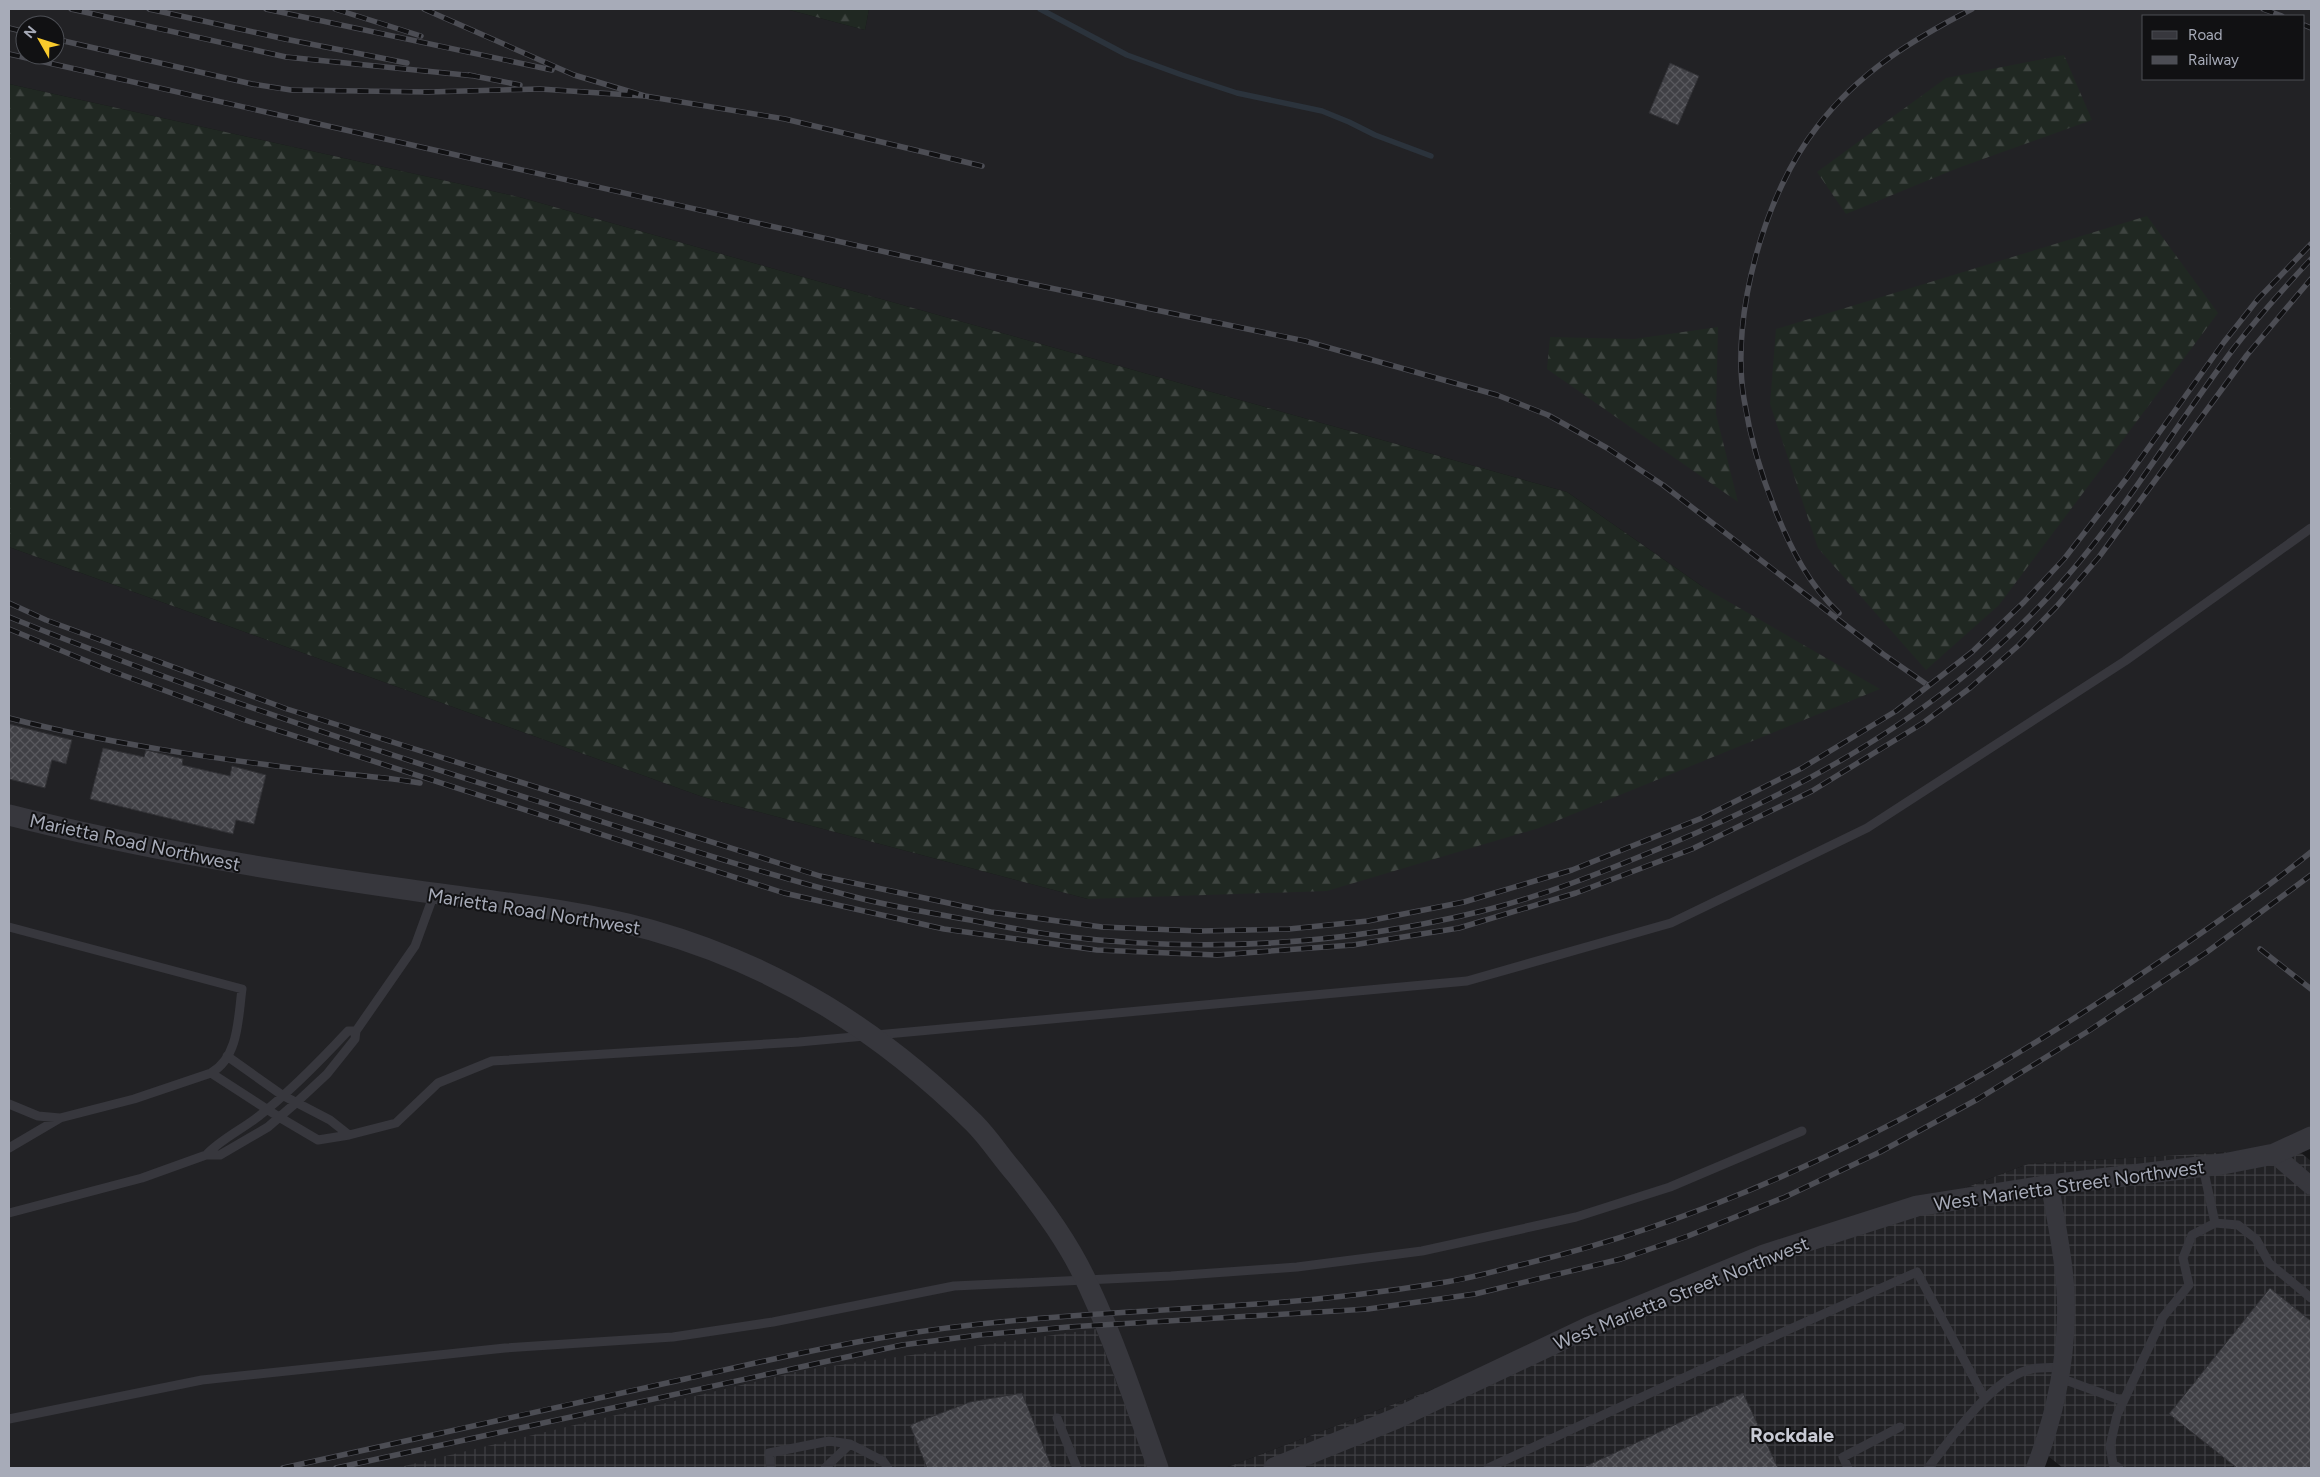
<svg xmlns="http://www.w3.org/2000/svg" width="2320" height="1477" viewBox="0 0 2320 1477" font-family="Figtree,sans-serif">
  <style>
    .built { fill: #222225; fill-rule: evenodd }
    .industrial { fill: url(#industrial-grid) }
    .forest { fill: url(#forest-firs) }
    .lines { fill: none; stroke-linecap: round; stroke-linejoin: round }
    .stream { stroke: #2b333c; stroke-width: 5.5 }
    .building { fill: url(#building-cross-hatch); stroke: #303034 }
    .service { stroke: #37373d; stroke-width: 9 }
    .minor { stroke: #37373d; stroke-width: 18 }
    .tertiary { stroke: #37373d; stroke-width: 21 }
    .rail-casing { stroke: #4c4d54; stroke-width: 5.5 }
    .rail { stroke: #111113; stroke-width: 4; stroke-dasharray: 11; stroke-linecap: butt }
    .labels { text-anchor: middle; stroke-width: 4; stroke-linejoin: round; paint-order: stroke }
    .street-label { font-size: 19px; fill: #a7abb8; stroke: #111113 }
    .neighbourhood-label { font-size: 20px; font-weight: bold; fill: #c8cad4; stroke: #111113 }
  </style>
  <defs>
    <pattern id="industrial-grid" width="8" height="8" patternUnits="userSpaceOnUse" patternTransform="scale(1.25)"><rect width="8" height="8" fill="#222225"/><path d="M0 4h8M4 0v8" fill="none" stroke="#3f3f43"/></pattern>
    <pattern id="forest-firs" width="22" height="20" patternUnits="userSpaceOnUse" patternTransform="scale(1.25)"><rect width="22" height="20" fill="#202822"/><path d="M5 1l3.5 6h-7zM16 11l3.5 6h-7z" fill="#3e4440"/></pattern>
    <pattern id="building-cross-hatch" width="8" height="8" patternUnits="userSpaceOnUse" patternTransform="scale(1.25)"><rect width="8" height="8" fill="#404045"/><path d="M0 0l8 8M0 8l8-8" fill="none" stroke="#59595e"/></pattern>
  </defs>
  <rect width="100%" height="100%" fill="#161618"/>
  <path class="built" d="M9,9H786L865,30L869,9H2311V1144L2295,1148L2028,1164L1225,1468H9V547L703,797L1088,899L1703,587L1567,492L519,197L9,84ZM2144,16H2304V79H2144ZM25,25H55V55H25Z"/>
  <path class="industrial" d="M2295,1148L2311,1161V1468H2063L2048,1456L2038,1468H1225L2028,1164Z
    M1096,1329L1149,1468H396L804,1370Z"/>
  <path class="forest" d="M786,9H869L865,30Z
    M2064,55L2092,120L1958,168L1846,214L1817,172L1946,78Z
    M9,84L519,197L1567,492L1703,587L1880,689L1539,828L1327,891L1088,899L703,797L9,547Z
    M2147,216L2218,313L1999,605L1926,670L1818,548L1770,404L1776,329Z
    M1718,327L1716,414L1738,502L1547,369L1550,337L1634,339Z"/>
  <g class="lines">
    <path class="stream" d="M1040,9L1127,55L1182,75L1237,93L1322,111L1349,122L1375,135L1431,156"/>
  </g>
  <path class="building" d="M1670,63L1699,76L1678,125L1649,113Z
    M9,724L72,740L66,764L52,760L45,788L9,779Z
    M103,748L144,757L146,750L183,759L182,765L230,776L232,766L266,775L254,824L236,820L233,834L90,799Z
    M2270,1288L2311,1321V1468H2237L2169,1414Z
    M1022,1393L1052,1468H927L910,1425L970,1402Z
    M1743,1393L1778,1468H1582Z"/>
  <g class="lines">
    <path class="service" d="M9,927L242,989C238,1018 239,1057 211,1073L134,1099L60,1118L38,1116L9,1104
      M227,1056L282,1095L330,1120L349,1135
      M211,1073L279,1117L318,1140L349,1135L396,1123L438,1083L492,1061L799,1042L1467,981L1671,923L1867,828L2125,661L2311,528
      M9,1148L60,1118
      M206,1155C221,1139 241,1130 259,1116C291,1091 320,1061 348,1031H356
      M2203,1167L2215,1223
      M9,1213L142,1178L206,1155H220L268,1127L298,1101L327,1074L355,1039L356,1031L415,946L434,894
      M2060,1378L2123,1401
      M1057,1418L1077,1468
      M9,1419L202,1380L505,1348L673,1337L773,1322L954,1286L1171,1276L1297,1267L1422,1251L1576,1217L1670,1187L1802,1131
      M771,1468L769,1453L829,1441L850,1444
      M825,1468L850,1444L883,1461L888,1468
      M1488,1468L1761,1342L1917,1272L1985,1399
      M1848,1468L1843,1457L1900,1427
      M1928,1468C1952,1438 1993,1376 2032,1369C2042,1367 2053,1368 2063,1367
      M2119,1468L2113,1464L2110,1446L2117,1415L2163,1317L2189,1285L2183,1258L2192,1235L2215,1223L2238,1225L2256,1239L2269,1263L2311,1298"/>
    <path class="minor" d="M2274,1154L2311,1186
      M2035,1468C2054,1418 2065,1368 2066,1315C2067,1272 2057,1228 2050,1185"/>
    <path class="tertiary" d="M9,815C139,848 271,870 404,889C486,901 571,908 651,930C778,966 881,1031 974,1123C989,1138 1001,1157 1015,1173C1043,1208 1071,1246 1089,1287C1116,1345 1137,1408 1158,1468
      M1274,1468L1395,1419L1589,1327L1764,1255L1917,1206L2050,1185L2223,1164L2274,1154L2311,1137"/>
    <g class="rail-casing">
      <path id="rail" d="M71,9L286,57L475,76
        M149,9L285,39L407,63
        M266,9L552,70
        M335,9L421,36
        M424,9L574,75L645,96L785,119L982,166
        M2263,9L2282,16
        M2304,25L2311,28
        M9,28L25,32
        M55,39L252,84L291,90L428,92L540,89L645,96
        M9,54L983,274L1305,341L1497,395L1548,415L1607,448L1663,485L1883,654L1926,684
        M469,75L520,85
        M9,603L46,620L287,709L820,876L991,912L1102,927L1200,931L1289,929L1368,921L1464,902L1572,870L1702,818L1802,768L1896,711L1972,652L2024,602L2064,559L2126,479L2224,342L2258,299L2311,244
        M1839,613C1809,585 1791,549 1776,512C1761,475 1750,437 1744,399C1730,315 1765,193 1817,127C1859,72 1912,40 1972,9
        M9,617C187,689 370,749 553,806C653,838 753,871 855,897C893,907 932,913 970,920C1000,926 1031,932 1061,936C1200,953 1342,945 1478,912C1541,897 1603,872 1663,847C1770,803 1880,746 1969,672C2009,638 2047,601 2080,561C2136,493 2181,418 2234,348C2258,317 2284,288 2311,259
        M9,629L106,669L245,720L784,893L944,929L1097,950L1217,955L1353,945L1459,928L1576,893L1692,849L1812,791L1923,723L1970,688L2019,645L2057,606L2099,557L2247,355L2311,279
        M9,718C109,744 212,758 315,771C350,775 385,777 420,783
        M2260,949L2311,989
        M283,1468C417,1439 550,1408 685,1379C751,1364 818,1348 886,1337C1004,1317 1123,1313 1242,1305C1310,1301 1379,1293 1446,1282C1471,1278 1496,1271 1520,1265C1752,1211 1967,1094 2162,960C2213,925 2263,891 2311,852
        M336,1468L902,1345L979,1335L1068,1327L1368,1309L1475,1294L1621,1259L1688,1236L1785,1197L1880,1152L1978,1099L2090,1030L2207,952L2311,875"/>
    </g>
    <use href="#rail" class="rail"/>
  </g>
  <g class="labels">
    <g class="street-label">
      <text transform="translate(135 842) rotate(12)" y="7">Marietta Road Northwest</text>
      <text transform="translate(534 911) rotate(9)" y="7">Marietta Road Northwest</text>
      <text transform="translate(2069 1185) rotate(-8)" y="7">West Marietta Street Northwest</text>
      <text transform="translate(1681 1293) rotate(-22)" y="7">West Marietta Street Northwest</text>
    </g>
    <g class="neighbourhood-label">
      <text x="1792" y="1442">Rockdale</text>
    </g>
  </g>
  <rect width="2320" height="1477" fill="none" stroke="#a7abb8" stroke-width="20"/>
  <rect x="2142" y="15" width="162" height="65" fill="#111113" stroke="#4d4f55"/>
  <rect x="2152" y="31" width="25" height="8" fill="#37373d" stroke="#4d4f55"/>
  <text x="2188" y="40" font-size="15" fill="#a7abb8">Road</text>
  <rect x="2152" y="56" width="25" height="8" fill="#4c4d54" stroke="#4d4f55"/>
  <text x="2188" y="65" font-size="15" fill="#a7abb8">Railway</text>
  <g transform="translate(40 40) rotate(309)"><circle r="24" fill="#111113" stroke="#4d4f55"/>
  <path d="M0-4L9 19L0 12L-9 19Z" fill="#f9ca2c"/>
  <text y="-8" font-size="14" font-weight="bold" text-anchor="middle" fill="#a7abb8">N</text>
  </g>
</svg>
